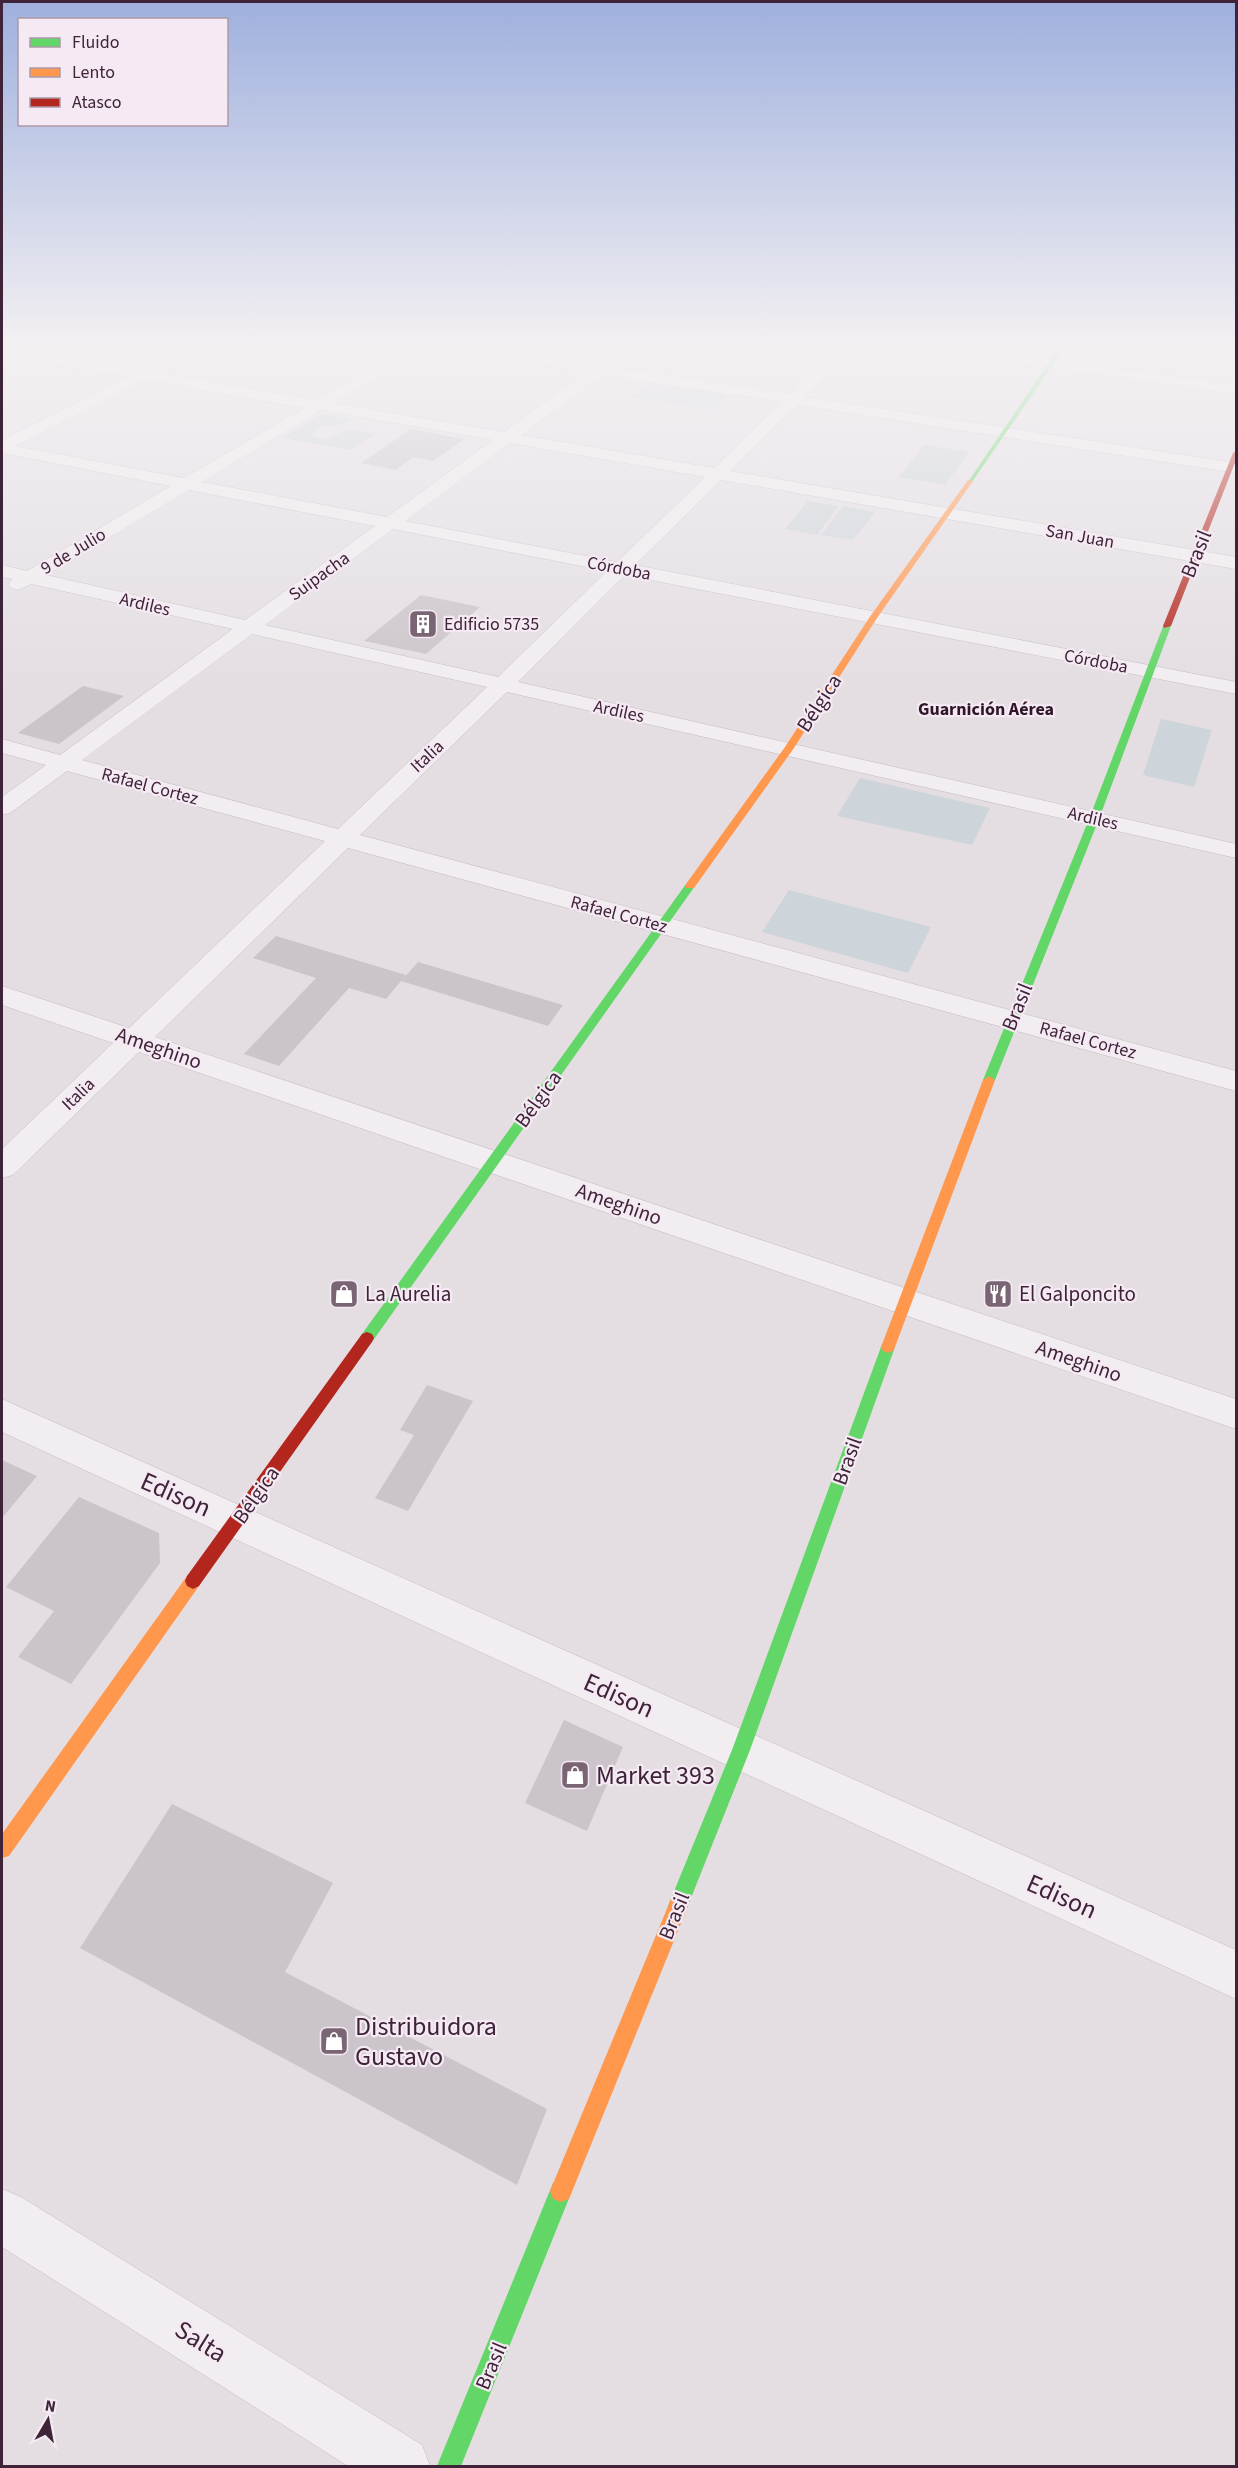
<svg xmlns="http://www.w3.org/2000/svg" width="1238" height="2468" viewBox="0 0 1238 2468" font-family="'Source Sans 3',sans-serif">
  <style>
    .green { fill: #cdd4da }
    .building { fill: #cbc4ca }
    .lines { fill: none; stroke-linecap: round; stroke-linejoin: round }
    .street-casing { stroke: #c2bcc1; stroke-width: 1 }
    .street { fill: #f1edf0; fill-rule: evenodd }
    .fast { fill: #63d668; fill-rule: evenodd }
    .slow { fill: #ff974d; fill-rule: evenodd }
    .jam { fill: #b3261e; fill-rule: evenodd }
    .labels { text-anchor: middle; stroke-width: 4.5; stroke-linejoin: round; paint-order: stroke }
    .far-street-label { font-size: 18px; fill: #3f2439; stroke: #f5eaf3 }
    .far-poi-label { font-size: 18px; fill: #3f2439; stroke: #f5eaf3; text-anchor: start }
    .far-neighbourhood-label { font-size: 18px; font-weight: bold; fill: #2f1629; stroke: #f5eaf3 }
    .street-label { font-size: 21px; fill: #3f2439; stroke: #f5eaf3 }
    .poi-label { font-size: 21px; fill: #3f2439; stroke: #f5eaf3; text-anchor: start }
    .near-street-label { font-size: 26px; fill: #3f2439; stroke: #f5eaf3 }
    .near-poi-label { font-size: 26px; fill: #3f2439; stroke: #f5eaf3; text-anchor: start }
  </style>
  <rect width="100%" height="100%" fill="#e4dee3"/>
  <path class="green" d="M648,383L729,395L714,410L631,397Z
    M330,415L353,419C338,429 329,421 314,431L316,432L311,435L325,440L350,429L375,434L352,450L282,438L318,416Z
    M924,445L969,452L945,485L899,477Z
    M808,501L839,506L817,535L785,529Z
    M843,506L875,512L853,540L821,535Z
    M1161,719L1212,730L1194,787L1143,775Z
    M860,778L990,808L972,845L837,816Z
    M789,890L931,927L908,973L762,932Z"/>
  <path class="building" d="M411,429L465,439L433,461L413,457L396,470L361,463Z
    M421,595L480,607L426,654L364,641Z
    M83,686L124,696L59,744L18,733Z
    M276,936L406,975L402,980L418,962L563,1005L548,1026L401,981L386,999L349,988L279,1066L244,1054L316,978L253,958Z
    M427,1385L473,1401L408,1511L375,1498L414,1435L400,1430Z
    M2,1460L37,1476L2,1518Z
    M79,1497L159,1533L160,1563L71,1684L18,1657L54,1611L6,1587Z
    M564,1720L623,1747L587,1831L525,1803Z
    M172,1804L333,1883L285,1972L547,2109L517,2185L80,1948Z"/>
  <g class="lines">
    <g class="street-casing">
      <path id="street" d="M196,343H214L158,373L316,400L414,343H455L597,365L627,343H643L612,367L790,394L843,343H858L805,397L1236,463V473L797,405L730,471L1236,557V569L721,480L635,565L1236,682V694L625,575L518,682L1236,844V858L507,692L360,835L1236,1071V1091L348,848L155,1037L1236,1399V1429L139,1052L13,1175L2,1178V1149L113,1043L2,1005V986L129,1028L325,841L67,771L10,813L2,815V797L46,765L2,753V739L60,755L233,629L32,584L18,590L11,588L8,584L13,579L2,577V565L27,571L171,486L2,453V440L128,377L2,355V347L141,370ZM427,347L587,372L504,432L333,403ZM602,375L782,402L714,468L521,435ZM145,380L304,408L184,478L15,446ZM321,410L493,440L387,517L202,482ZM510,443L705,477L617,562L405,521ZM189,490L375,526L245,620L46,575ZM393,529L607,571L498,677L265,625ZM252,634L487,687L338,829L82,760Z
        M889,343H927L1236,385V394L896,347Z
        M2,1399L1236,1950V1999L2,1432Z
        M2,2189L21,2197L422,2445L430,2466H348L2,2247Z"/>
    </g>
    <use href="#street" class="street"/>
    <path class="fast" d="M1062,343H1068L972,482H968Z
      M1164,624L1171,626L1099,819L995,1080L993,1083H985L983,1080L1089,819Z
      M690,883L695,886L372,1342L367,1344L362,1342L360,1338L362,1334L686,884Z
      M888,1341L893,1343L895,1347L750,1750L685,1913L678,1916L671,1913L668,1906L732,1750L881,1347L883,1343Z
      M561,2180L569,2183L572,2191L461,2466H437L553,2183Z"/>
    <path class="slow" d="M968,480L973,481L877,618L794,748L694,888H686V884L785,747L869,618Z
      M989,1076L995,1080L895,1347L893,1351L888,1353L883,1351L881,1347L983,1080Z
      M193,1573L199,1576L201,1581L199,1586L9,1856L2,1858V1834L187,1576Z
      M678,1896L685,1899L688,1906L569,2199L561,2202L553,2199L550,2191L671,1899Z"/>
    <path class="jam" d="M1236,451V460L1171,626L1164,628L1163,626L1233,453Z
      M367,1332L372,1334L374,1338L372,1342L199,1586L193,1589L187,1586L185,1581L187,1576L362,1334Z"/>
  </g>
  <linearGradient id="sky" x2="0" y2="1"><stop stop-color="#9fb0de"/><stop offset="0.5" stop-color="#f3f0f2"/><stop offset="1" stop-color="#f3f0f2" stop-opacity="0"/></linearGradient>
  <rect width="1238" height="689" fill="url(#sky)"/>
  <defs>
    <g id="building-square" transform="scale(1.5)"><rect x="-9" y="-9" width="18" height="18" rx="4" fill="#796574" stroke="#f5eaf3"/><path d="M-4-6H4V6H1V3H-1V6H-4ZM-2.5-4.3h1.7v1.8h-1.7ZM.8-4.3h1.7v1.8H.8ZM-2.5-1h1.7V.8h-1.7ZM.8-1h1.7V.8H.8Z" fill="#fff"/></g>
    <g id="shop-square" transform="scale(1.5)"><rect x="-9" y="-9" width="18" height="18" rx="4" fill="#796574" stroke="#f5eaf3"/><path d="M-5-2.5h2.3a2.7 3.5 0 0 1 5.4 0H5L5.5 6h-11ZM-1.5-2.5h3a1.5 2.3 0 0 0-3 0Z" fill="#fff"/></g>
    <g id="restaurant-square" transform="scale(1.5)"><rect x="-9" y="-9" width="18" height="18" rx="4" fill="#796574" stroke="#f5eaf3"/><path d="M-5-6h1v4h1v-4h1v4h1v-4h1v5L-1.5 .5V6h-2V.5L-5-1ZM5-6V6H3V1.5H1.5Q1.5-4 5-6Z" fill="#fff"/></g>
  </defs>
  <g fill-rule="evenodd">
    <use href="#building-square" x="423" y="624"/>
    <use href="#shop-square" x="344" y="1294"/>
    <use href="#restaurant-square" x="998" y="1294"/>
    <use href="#shop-square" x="575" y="1775"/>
    <use href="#shop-square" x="334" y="2041"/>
  </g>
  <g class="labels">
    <g class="far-street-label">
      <text transform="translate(1080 536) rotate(10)" y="6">San Juan</text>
      <text transform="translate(73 551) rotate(-31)" y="6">9 de Julio</text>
      <text transform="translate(619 568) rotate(11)" y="6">Córdoba</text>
      <text transform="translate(319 576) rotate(-36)" y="6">Suipacha</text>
      <text transform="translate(145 604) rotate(13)" y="6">Ardiles</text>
      <text transform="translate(1096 661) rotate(11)" y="6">Córdoba</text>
      <text transform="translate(619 711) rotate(12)" y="6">Ardiles</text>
      <text transform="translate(427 756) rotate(-43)" y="6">Italia</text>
      <text transform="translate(150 786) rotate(15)" y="6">Rafael Cortez</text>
      <text transform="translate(1093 818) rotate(13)" y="6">Ardiles</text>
      <text transform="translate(619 914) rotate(15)" y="6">Rafael Cortez</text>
      <text transform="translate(1088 1040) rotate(15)" y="6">Rafael Cortez</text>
      <text transform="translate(78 1094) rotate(-44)" y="6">Italia</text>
    </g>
    <g class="far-poi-label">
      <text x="444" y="630">Edificio 5735</text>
    </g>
    <g class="far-neighbourhood-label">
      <text x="986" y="715">Guarnición Aérea</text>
    </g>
    <g class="street-label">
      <text transform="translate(1196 554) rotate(-68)" y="7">Brasil</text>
      <text transform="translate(819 703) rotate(-57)" y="7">Bélgica</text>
      <text transform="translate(1017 1007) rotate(-68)" y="7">Brasil</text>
      <text transform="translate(159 1048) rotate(19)" y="7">Ameghino</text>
      <text transform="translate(538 1099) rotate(-54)" y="7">Bélgica</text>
      <text transform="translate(619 1204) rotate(19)" y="7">Ameghino</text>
      <text transform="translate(1079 1361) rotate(19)" y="7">Ameghino</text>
      <text transform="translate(847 1461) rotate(-70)" y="7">Brasil</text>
      <text transform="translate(256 1495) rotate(-55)" y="7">Bélgica</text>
      <text transform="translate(674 1916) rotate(-68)" y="7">Brasil</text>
      <text transform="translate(491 2366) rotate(-67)" y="7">Brasil</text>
    </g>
    <g class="poi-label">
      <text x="365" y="1301">La Aurelia</text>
      <text x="1019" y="1301">El Galponcito</text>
    </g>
    <g class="near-street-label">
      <text transform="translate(176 1494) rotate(24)" y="9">Edison</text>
      <text transform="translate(619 1695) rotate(24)" y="9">Edison</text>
      <text transform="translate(1062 1896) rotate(24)" y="9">Edison</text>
      <text transform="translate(201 2341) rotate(32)" y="9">Salta</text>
    </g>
    <g class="near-poi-label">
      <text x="596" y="1784">Market 393</text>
      <text x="355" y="2035">Distribuidora<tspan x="355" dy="30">Gustavo</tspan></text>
    </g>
  </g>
  <rect width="1238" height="2468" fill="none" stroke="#3f2439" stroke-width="6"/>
  <rect x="18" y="18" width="210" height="108" fill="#f5eaf3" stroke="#ac9ba9" stroke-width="1.5"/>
  <rect x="30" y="38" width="30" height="9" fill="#63d668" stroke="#ac9ba9" stroke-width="1.5"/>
  <text x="72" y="48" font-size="18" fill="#3f2439">Fluido</text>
  <rect x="30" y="68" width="30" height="9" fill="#ff974d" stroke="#ac9ba9" stroke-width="1.5"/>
  <text x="72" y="78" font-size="18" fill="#3f2439">Lento</text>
  <rect x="30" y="98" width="30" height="9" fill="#b3261e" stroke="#ac9ba9" stroke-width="1.5"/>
  <text x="72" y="108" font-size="18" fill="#3f2439">Atasco</text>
  <g transform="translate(48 2420) rotate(10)" stroke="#f5eaf3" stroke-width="4.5" paint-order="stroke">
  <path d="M0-4.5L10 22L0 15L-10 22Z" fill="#3f2439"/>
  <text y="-9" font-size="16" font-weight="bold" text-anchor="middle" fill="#3f2439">N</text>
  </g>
</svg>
